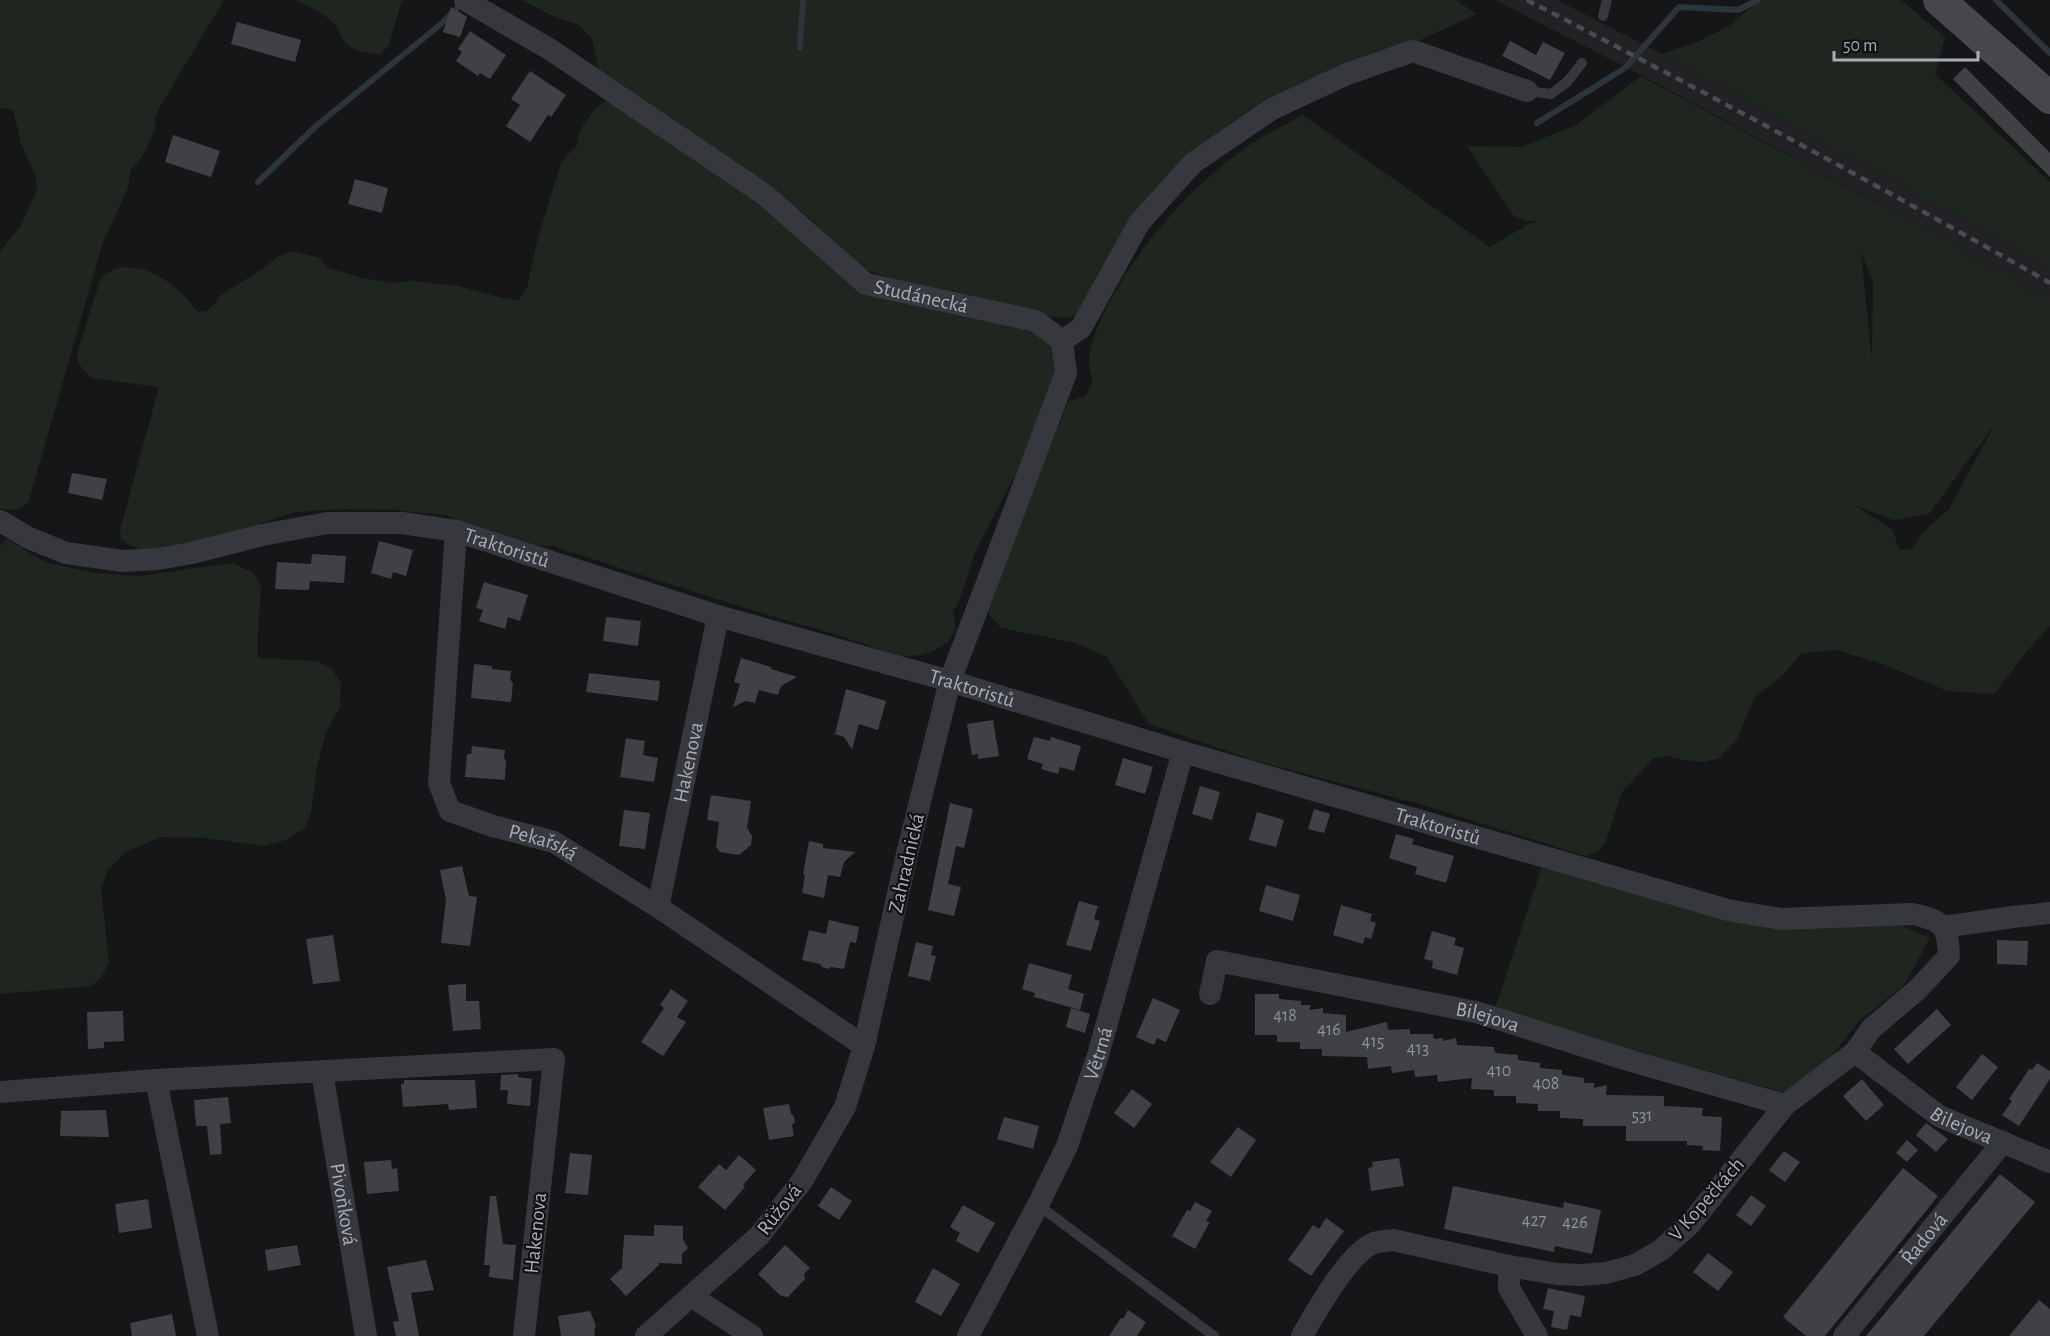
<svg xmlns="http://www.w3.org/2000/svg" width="2050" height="1336" viewBox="0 0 2050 1336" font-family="'Alegreya Sans',sans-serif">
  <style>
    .built { fill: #222225 }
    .green { fill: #1e261f; fill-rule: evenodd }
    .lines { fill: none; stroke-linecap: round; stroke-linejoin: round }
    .stream { stroke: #2c353c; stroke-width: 6 }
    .building { fill: #404145 }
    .lane { stroke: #37383d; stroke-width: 10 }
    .street { stroke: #37383d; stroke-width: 22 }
    .secondary { stroke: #45474d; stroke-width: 32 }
    .rail { stroke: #4a4c52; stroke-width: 4.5; stroke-dasharray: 8 6; stroke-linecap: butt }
    .labels { text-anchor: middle; stroke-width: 4.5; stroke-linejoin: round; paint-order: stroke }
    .number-label { font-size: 18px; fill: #8e929b }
    .street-label { font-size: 21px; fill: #a8adb8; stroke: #111113 }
  </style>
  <rect width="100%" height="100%" fill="#161618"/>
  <path class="built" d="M1495,0H1557L1662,54L1963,217L2050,267V300L1949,242L1649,79Z"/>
  <path class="green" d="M0,0H224L161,105L155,117V127L149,143L143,155L130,171L128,188L103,242L28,503C18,509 12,512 0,509V251L21,226L37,190L36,177L21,143L13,110L0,108Z
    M295,0H402L389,45L380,55C369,53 356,52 348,45C341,40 340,31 335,25C325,13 309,6 295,0Z
    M522,0H1456L1477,14L1401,49L1184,167L1078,315L1066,318L1052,317L971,295L903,284L864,269L807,216L722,153L599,70L592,39L579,25L555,17Z
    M1760,0H1901L1945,37L1935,74L2050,182V267L1963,217L1662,54L1699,41L1729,26Z
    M1641,76L1949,242L2050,300V626L2025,653L1994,694L1947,691L1883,664L1836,650L1801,653L1784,674L1755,697L1736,741L1719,758L1705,762L1688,761L1667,756L1654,758L1622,792L1606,841L1599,850L1586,856L1416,803L1253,760L1149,724L1107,657L1076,643L1001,628L988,613L987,603L1068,402L1086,396C1088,391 1092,384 1092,379C1091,373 1088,368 1089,361C1090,349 1095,332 1100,321C1131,254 1189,186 1251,144C1267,133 1286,125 1303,115L1490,247L1530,223L1542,221H1528L1514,216L1467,146L1521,147L1576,125ZM1861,252L1873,282L1872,359ZM1995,424L1949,509L1923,532L1912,549L1899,550L1893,530L1856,506L1893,520L1929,514Z
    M609,100L789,223L855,281L1034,329L1053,348L1059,363L1022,462L975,552L960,599L953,613C965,645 925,658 900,656C893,655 886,651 879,649C861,643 844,637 827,632C735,606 644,576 553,546H540L464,526L450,516L397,510L346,509L295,512L191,546L144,551L129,545L121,539L120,530L159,387L91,378L78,363L77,353L100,280C119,256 152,270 172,285C182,292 190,303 198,312L209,310L221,295L265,267L277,257L292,251L319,258L328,268L363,278L392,283L412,281L458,286L506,299L518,300L527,288L537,242L561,162L579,143L577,138C585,121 592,108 609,100Z
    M7,539L45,562L94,573L139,576L232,563L254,573L261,588L257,648L259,658L317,661L332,669L341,683L340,707L326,732L317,767L311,812L304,829L286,840L263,846L205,838L161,837L126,852L108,870L101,890L109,962L101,978L92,986L0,994V546Z
    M1545,857L1786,924L1887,919L1930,938L1904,985L1858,1022L1820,1071L1783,1092L1494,1012Z"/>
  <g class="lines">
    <path class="stream" d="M1996,0L2050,53
      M800,48L803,0
      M1537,123L1625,68L1679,7L1738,10L1758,0
      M258,182L316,126L441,24L463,3"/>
  </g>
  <path class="building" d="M451,7L467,17L460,37L443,32Z
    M237,22L301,40L295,62L231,44Z
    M470,31L506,55L490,79L480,73L478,76L456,61L462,52L458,49Z
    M1510,41L1536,55L1543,42L1565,53L1550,80L1502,56Z
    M1965,67L2050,153V177L1953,79Z
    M530,71L566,95L551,117L548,115L530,142L506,126L520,105L511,99Z
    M173,135L220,151L211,177L165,162Z
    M355,179L388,188L382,213L348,204Z
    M72,473L107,479L102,500L68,493Z
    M379,541L413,550L406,576L393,572L391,579L371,573Z
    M312,554L346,556L344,583L310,581L309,590L275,589L277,562L311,564Z
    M484,582L528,595L520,621L508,617L505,629L479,621L483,610L476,608Z
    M606,617L641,621L638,646L603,641Z
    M741,658L771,667V669L797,677L781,686L778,695L759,690L755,703L746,701L733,707L740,684L734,682Z
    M474,664L492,666V669L511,671L510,679L513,683L511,702L471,698Z
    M589,673L660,681L658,701L586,692Z
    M846,689L886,701L878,730L859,724L852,749L844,737L835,734Z
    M993,720L999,756L978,759V754L972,755L967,724Z
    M1034,737L1050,741L1051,737L1081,746L1074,771L1060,767L1058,774L1041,769L1043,764L1027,759Z
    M626,738L645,741L643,755L658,758L654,782L620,777Z
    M472,746L505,750L504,758L506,761L505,780L465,777L467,754H471Z
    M1123,758L1153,767L1145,794L1115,785Z
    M1200,786L1220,792L1212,820L1192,814Z
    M711,795L751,801L747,828L752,836L751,845L739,855L720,852L716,847L719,822L707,820Z
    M950,803L973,809L964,848L956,846L948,884L961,887L954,916L928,910Z
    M1314,809L1330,814L1324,833L1308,829Z
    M624,810L650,813L645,849L619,846Z
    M1257,812L1284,820L1276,847L1249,840Z
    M1396,834L1414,839L1412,844L1454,856L1446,883L1415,874L1417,867L1389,858Z
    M809,841L823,844V848L855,852L844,862L840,877L828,875L824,898L802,893L805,875L803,874Z
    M462,866L469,896L477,897L470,946L441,943L446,900L440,870Z
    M1266,885L1300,895L1293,921L1259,911Z
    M1079,901L1098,906L1094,919L1100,921L1091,951L1066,945Z
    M1341,905L1372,914L1370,921L1376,923L1371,939L1365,937L1363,944L1333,935Z
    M829,920L859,927L856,943L850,942L844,969L831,967L828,969L822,967L820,964L802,960L809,930L826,934Z
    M1432,931L1456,938L1454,945L1464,948L1457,975L1432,968L1433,961L1424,959Z
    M333,935L340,981L313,984L306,939Z
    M1997,940L2028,941L2027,965L1997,964Z
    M916,942L933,946L931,955L936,956L930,981L908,976Z
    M1029,963L1072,975L1068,989L1084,994L1080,1010L1034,997L1035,993L1022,989Z
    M466,984V1001H479L481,1029L453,1031L448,985Z
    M671,989L688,1001L677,1017L686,1022L663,1056L641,1042L664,1008L660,1005Z
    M1255,994H1279V999L1301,1001V1005H1310V1010L1323,1008V1013L1346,1015V1032L1387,1022L1388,1030L1410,1029V1034H1433L1434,1039L1443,1038V1041L1456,1038L1457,1045L1494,1047L1495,1053L1518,1055V1060L1540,1063V1068L1562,1070V1075L1584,1078V1083H1594V1088L1607,1085L1606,1095L1664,1096V1106L1703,1108L1702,1116L1722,1117L1720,1151L1702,1150L1703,1146L1687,1145V1141H1626V1126H1583V1119L1560,1118V1111H1538V1104L1516,1103V1096H1494V1090L1471,1089L1472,1078L1438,1082L1437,1075L1415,1077L1414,1070L1392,1073L1391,1066L1368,1069L1367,1057L1322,1056V1049H1300V1042H1277V1035H1255Z
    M1153,998L1180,1010L1166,1042L1157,1038L1154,1045L1136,1037Z
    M1071,1008L1090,1014L1085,1033L1066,1027Z
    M1937,1009L1951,1025L1908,1064L1894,1049Z
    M123,1011L124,1041L104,1042V1048L88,1049L87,1012Z
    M1982,1054L1998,1067L1972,1100L1956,1087Z
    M2037,1063L2050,1071V1079L2019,1126L2002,1115L2012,1101L2009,1099L2030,1068L2032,1070Z
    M518,1074V1077L532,1079L530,1106L507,1104L508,1090H500L501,1075Z
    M1862,1079L1884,1105L1866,1121L1843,1096Z
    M404,1080H475L477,1108L449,1110L448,1104L403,1107L401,1084H404Z
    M1132,1089L1152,1104L1134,1128L1114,1113Z
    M228,1097L231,1123L220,1124L222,1154L210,1155L207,1126H196L194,1100Z
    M789,1104L791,1114L794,1116L795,1122L792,1125L794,1136L769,1140L763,1108Z
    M106,1110L109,1137L60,1136L61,1111Z
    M1004,1117L1039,1126L1033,1149L997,1139Z
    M1926,1123L1948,1139L1936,1152L1916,1135Z
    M1238,1127L1256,1140L1231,1177L1210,1162Z
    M1907,1140L1918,1150L1907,1162L1896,1153Z
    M1784,1151L1800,1162L1785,1182L1769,1170Z
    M570,1153L592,1155L588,1195L565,1193Z
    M739,1155L756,1170L743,1185L745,1187L725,1210L698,1187L719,1164L726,1170Z
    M1399,1158L1404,1186L1371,1191L1368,1168L1373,1167L1372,1162Z
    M391,1160L392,1169L397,1168L399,1191L367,1194L364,1162Z
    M1903,1168L1938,1196L1825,1336H1806L1783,1317Z
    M2000,1174L2035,1202L1924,1336H1866Z
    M1453,1186L1563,1208L1564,1202L1601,1210L1592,1254L1555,1246L1554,1252L1444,1229Z
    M831,1187L852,1201L839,1220L818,1206Z
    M1751,1195L1766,1206L1751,1226L1736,1215Z
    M490,1196H496L503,1244L516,1245L513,1280L489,1277L490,1265H484Z
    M148,1199L152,1228L119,1233L115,1204Z
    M1195,1202L1212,1211L1206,1221L1210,1222L1195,1249L1172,1236L1187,1210L1190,1211Z
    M963,1205L995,1223L978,1253L956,1241L960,1233L950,1227Z
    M1326,1218L1344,1231L1311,1276L1288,1260L1313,1225L1319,1229Z
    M654,1225L683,1226V1239L688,1248L682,1254V1264L659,1263V1265L626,1296L610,1279L622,1268L624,1235L654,1236Z
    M297,1245L301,1265L268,1271L265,1250Z
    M785,1245L810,1268L804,1274L805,1279L788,1297L781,1296L758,1274Z
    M1708,1253L1733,1272L1718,1291L1693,1272Z
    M426,1260L434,1290L411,1293L419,1336H396L393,1322L399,1321L387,1267Z
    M933,1268L960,1284L941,1316L915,1302Z
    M1548,1288L1585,1296L1581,1317L1570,1315L1567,1330L1551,1327L1554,1311L1543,1309Z
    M2039,1300L2050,1309V1336H2009Z
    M1128,1310L1146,1322L1137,1336H1109L1121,1318L1123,1319Z
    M590,1311L596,1326L594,1330L595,1336H561L558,1316Z
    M172,1314L176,1336H132L130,1323Z"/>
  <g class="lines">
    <path class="lane" d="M1603,16L1607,0
      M1527,91L1551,94L1567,82L1582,63
      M1038,1205L1214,1336"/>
    <g class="street">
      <path id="s1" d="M465,0L551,50L765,195L866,284L1036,321L1062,341L1066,373L950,681L907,854L864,1046L845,1107L802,1181L759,1236L646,1336"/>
      <path d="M1062,341L1081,328L1139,223L1193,163L1272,109L1347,74L1413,51L1527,91"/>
      <path id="s2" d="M0,521L29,538L66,553L123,561L158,559L192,553L262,535L327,523H402L456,531L718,616L950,681L1183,752L1728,910L1781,919L1912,914C1942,920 1948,925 1949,956L1918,989L1871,1029L1855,1052L1785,1105L1691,1223L1661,1250L1635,1265L1606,1273L1581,1275L1557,1274L1509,1266L1393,1240C1387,1241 1380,1241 1374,1243C1349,1252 1316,1312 1302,1336"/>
      <path id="s3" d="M456,531L439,783L450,811L493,826L554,842L658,907L864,1046"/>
      <path id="s4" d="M658,907L718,616"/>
      <path d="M1943,927L2013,917L2050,913"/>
      <path id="s5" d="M1210,994L1217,961L1476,1012L1631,1061L1785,1105"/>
      <path id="s6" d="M1855,1052L1939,1116L2050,1162"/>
      <path id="s7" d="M322,1072L366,1336"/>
      <path d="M156,1080L208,1336"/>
      <path d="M0,1092L156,1080L554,1059L524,1336"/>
      <path d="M1509,1266V1288L1537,1336"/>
      <path d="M691,1296L752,1336"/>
      <path id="s8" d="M968,1336L1038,1205L1067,1146L1098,1055L1183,752"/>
      <path id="s9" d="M1844,1336L2003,1142"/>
    </g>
    <path class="secondary" d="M1939,0L2050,98"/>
    <path class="rail" d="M1527,0C1703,91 1878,185 2050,283"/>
  </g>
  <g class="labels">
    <g class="number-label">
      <text x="1285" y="1021">418</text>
      <text x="1329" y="1035">416</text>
      <text x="1373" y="1047">415</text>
      <text x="1418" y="1054">413</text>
      <text x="1499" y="1076">410</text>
      <text x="1546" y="1089">408</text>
      <text x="1642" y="1121">531</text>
      <text x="1534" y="1226">427</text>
      <text x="1575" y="1228">426</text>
    </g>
    <g class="street-label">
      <text dy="7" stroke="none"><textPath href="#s1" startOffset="549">Studánecká</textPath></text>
      <text dy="7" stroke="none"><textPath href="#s2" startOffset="522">Traktoristů</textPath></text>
      <text dy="7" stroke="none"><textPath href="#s2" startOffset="1008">Traktoristů</textPath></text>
      <text dy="7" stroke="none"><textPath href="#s4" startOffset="148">Hakenova</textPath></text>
      <text dy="7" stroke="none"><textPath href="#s2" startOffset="1494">Traktoristů</textPath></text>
      <text dy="7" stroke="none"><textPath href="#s3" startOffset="381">Pekařská</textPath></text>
      <text transform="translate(906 863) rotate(-77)" y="7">Zahradnická</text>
      <text dy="7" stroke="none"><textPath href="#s5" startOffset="310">Bilejova</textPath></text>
      <text dy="7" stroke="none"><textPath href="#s8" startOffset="312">Větrná</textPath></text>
      <text dy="7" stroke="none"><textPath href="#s6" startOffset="130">Bilejova</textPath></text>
      <text transform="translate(1706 1199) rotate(-49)" y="7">V Kopečkách</text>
      <text dy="7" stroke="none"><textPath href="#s7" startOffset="134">Pivoňková</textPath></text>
      <text transform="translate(779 1209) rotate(-52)" y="7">Růžová</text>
      <text transform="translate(535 1233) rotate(-84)" y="7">Hakenova</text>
      <text dy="7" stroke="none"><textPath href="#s9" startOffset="126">Řadová</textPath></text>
    </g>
  </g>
  <path d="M1834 51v9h144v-9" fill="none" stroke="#a8adb8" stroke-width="3"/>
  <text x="1843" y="51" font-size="18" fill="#a8adb8" stroke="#111113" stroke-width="4.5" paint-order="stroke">50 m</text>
</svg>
